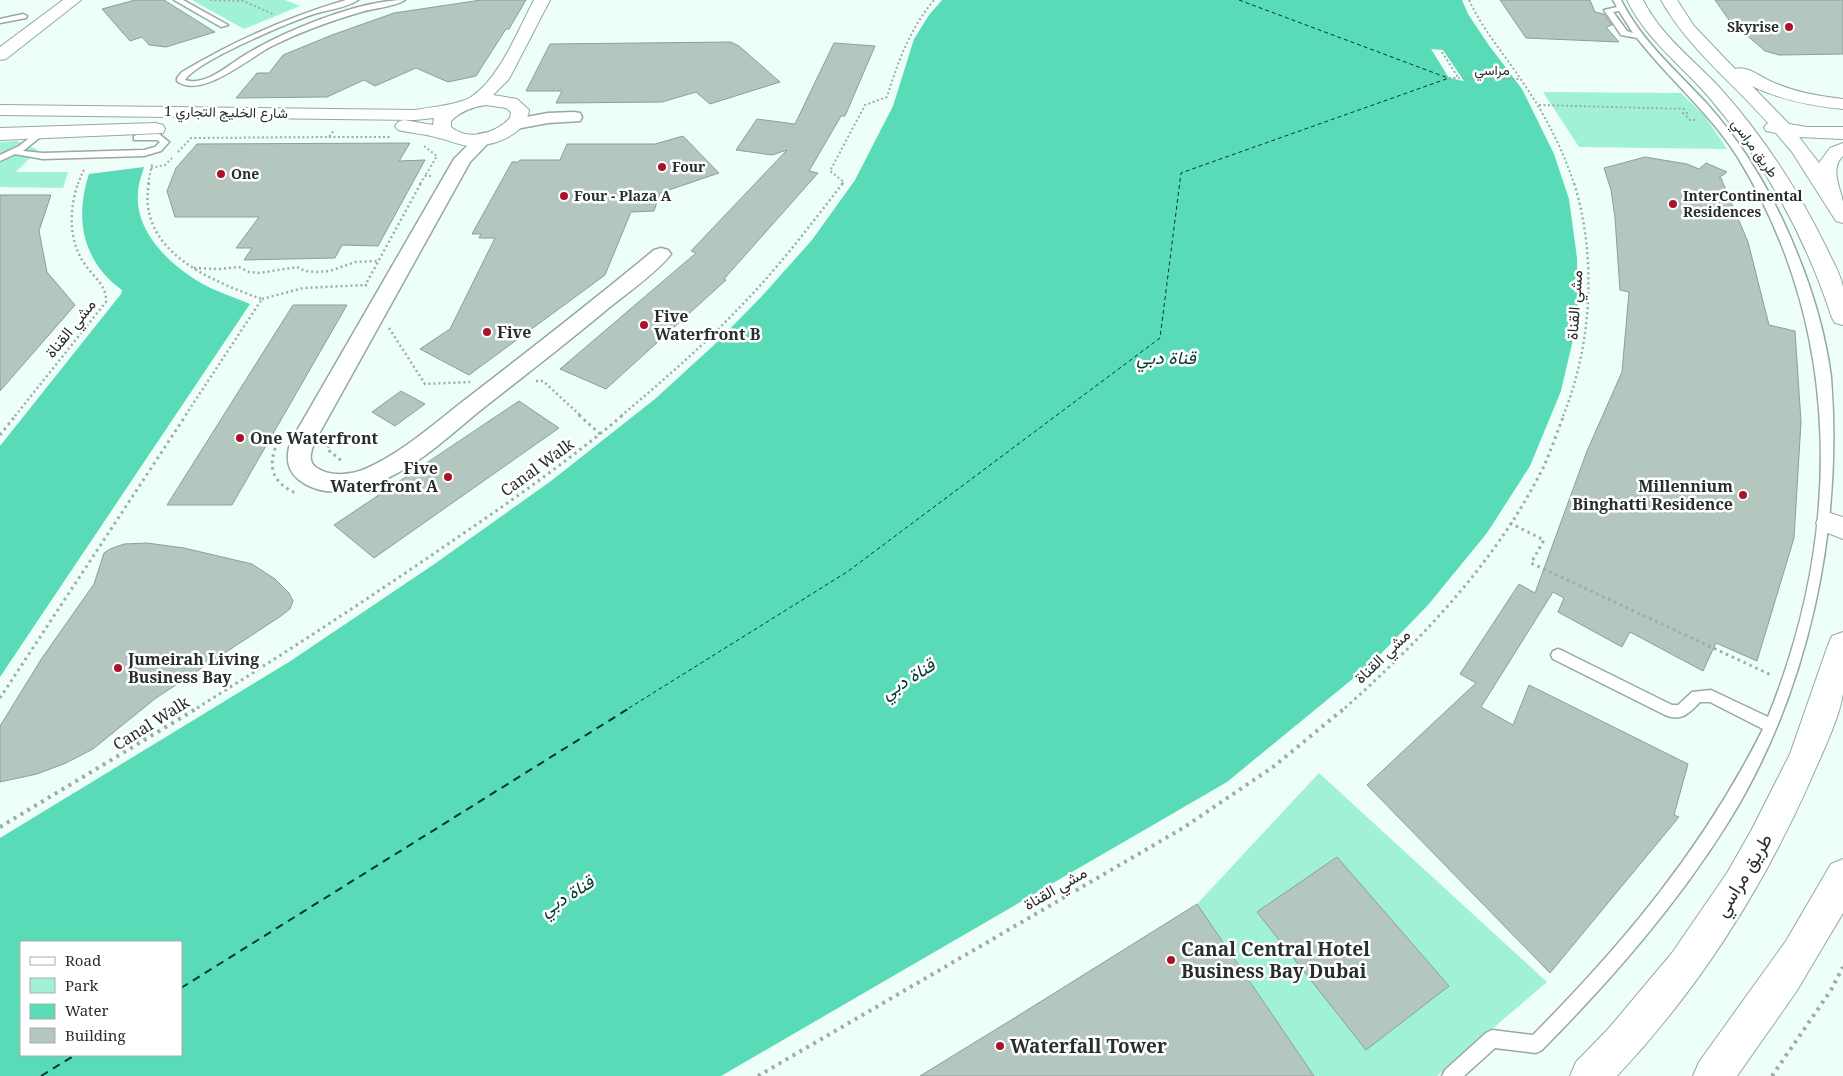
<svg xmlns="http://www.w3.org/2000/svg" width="1843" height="1076" viewBox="0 0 1843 1076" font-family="'Noto Serif',Vazirmatn,serif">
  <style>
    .green { fill: #a1f1d7 }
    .water { fill: #58dbb6; fill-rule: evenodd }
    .pier { fill: #eefef8 }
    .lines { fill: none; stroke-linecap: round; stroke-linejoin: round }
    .ferry-far1 { stroke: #003b2d; stroke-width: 1; stroke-dasharray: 4 3; stroke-linecap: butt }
    .ferry { stroke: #003b2d; stroke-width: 2; stroke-dasharray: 8 6; stroke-linecap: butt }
    .building { fill: #b3c7bf; stroke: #8c9f98 }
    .lane-casing { stroke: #96a9a2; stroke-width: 3 }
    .street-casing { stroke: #96a9a2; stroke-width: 3 }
    .secondary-casing { stroke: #96a9a2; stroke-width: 2 }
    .path-far3 { stroke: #9faca7; stroke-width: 2; stroke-dasharray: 2 2.5; stroke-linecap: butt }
    .path-far2 { stroke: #9faca7; stroke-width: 2.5; stroke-dasharray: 2 3; stroke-linecap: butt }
    .path-far1 { stroke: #9faca7; stroke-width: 3; stroke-dasharray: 2.5 4; stroke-linecap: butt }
    .path { stroke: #9faca7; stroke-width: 4; stroke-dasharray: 3 5; stroke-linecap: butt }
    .lane { fill: #fff; fill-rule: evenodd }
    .street { fill: #fff; fill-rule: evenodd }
    .secondary { fill: #fff; fill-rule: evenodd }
    .poi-dot { fill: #a9122a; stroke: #fff; stroke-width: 2 }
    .labels { text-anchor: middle; stroke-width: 5; stroke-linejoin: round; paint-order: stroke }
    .far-poi-label { font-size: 14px; font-weight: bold; fill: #272f2c; stroke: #fff; text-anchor: start }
    .far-street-label { font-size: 14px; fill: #272f2c; stroke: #fff }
    .street-label { font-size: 16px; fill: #272f2c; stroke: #fff }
    .poi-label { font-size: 16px; font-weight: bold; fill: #272f2c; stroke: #fff; text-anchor: start }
    .water-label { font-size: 18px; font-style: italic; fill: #003b2d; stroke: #fff }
    .near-street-label { font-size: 19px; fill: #272f2c; stroke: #fff }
    .near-poi-label { font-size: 19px; font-weight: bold; fill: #272f2c; stroke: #fff; text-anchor: start }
  </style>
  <rect width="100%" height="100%" fill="#eefef8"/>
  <path class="green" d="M192,0H285L300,6L244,29Z
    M1543,92L1681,93L1704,115L1727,149L1579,147Z
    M17,141L38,150L16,172H68L63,188L0,187V142Z
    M1319,773L1547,982L1437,1076H1314L1197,904Z"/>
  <path class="water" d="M942,0H1462L1468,14L1488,44L1522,89L1554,154L1569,199L1577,258L1578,318L1561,391L1530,466L1487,533L1428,605L1372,663L1227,782L721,1076H0V838L289,662L433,565L551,481L655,399L714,345L762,296L812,240L855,180L893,106L914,39L929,15ZM21,942H181V1055H21Z
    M144,167C142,175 138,184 138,193C134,236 179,274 215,290C226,295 239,299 250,304L0,677V446L121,294L122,290C83,262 74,219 89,174Z"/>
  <path class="pier" d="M1431,49L1443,50L1464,81L1449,78Z"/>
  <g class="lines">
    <path class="ferry-far1" d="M1239,0L1448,78
      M629,708L847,572L1160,338L1181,173L1449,78"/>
    <path class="ferry" d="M181,988L631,707
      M41,1076L75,1055"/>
  </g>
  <path class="building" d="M135,0H164L215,32L166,47L149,45L142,37L130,41L102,9Z
    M481,0H526L509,29H506L476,76L448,82L416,68L375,86L364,80L327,97L236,98L257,73H269L283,55L332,35L394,13Z
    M1500,0H1590L1595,12L1604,14L1612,25L1606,27L1619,42L1526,38Z
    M1715,0H1843V54L1779,55L1765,51L1729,20Z
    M731,42L739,46L780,82L710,104L696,92L662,102L556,103L562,91H526L550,44Z
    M834,43L875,46L845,116H841L809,171L818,173L724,279L726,280L606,389L560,369L696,253L691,251L787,150L772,155L736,150L757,119L795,124Z
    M683,136L719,173L660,193L654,211L631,212L605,275L469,375L420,349L450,329L495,238H479L481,234H472L512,162H518L520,160H560L567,144H655Z
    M410,143L399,161L425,160L378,246L342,245L335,258L244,260L252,248H236L259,217H175L167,191L176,168L197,144Z
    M1645,157L1687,164L1699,169L1706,163L1727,172L1719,178H1721L1748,242L1769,325L1795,331L1801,422L1794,538L1757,661L1716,643L1703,671L1630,632L1622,647L1558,612L1564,598L1553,592L1481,707L1513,725L1529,685L1688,764L1674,815L1679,817L1550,973L1367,785L1476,683L1460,674L1519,584L1535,593L1587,451L1622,372L1629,292L1620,290L1615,218L1611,190L1604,168Z
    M0,195H51L39,231L47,272L75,305L0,391Z
    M293,305H347L232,505H167Z
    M401,391L425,404L395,426L372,412Z
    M519,401L559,428L374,558L334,525Z
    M147,543L184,548L252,564L275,579L289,593L293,601L290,609L281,616L156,698L93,749L66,763L37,774L0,782V726L42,658L94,584L104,553L110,549L124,544Z
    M1337,857L1449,986L1366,1050L1257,912Z
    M1197,904L1314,1076H920L1016,1017Z"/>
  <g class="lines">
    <g class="lane-casing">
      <path id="lane" d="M174,0H183L228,25L221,27Z
        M346,0H358C346,8 327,10 314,14C290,22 196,61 185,80C204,86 225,68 240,58C279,33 358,0 405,0C394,7 374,8 361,12C330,21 300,32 272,46C250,57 201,100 177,81V78L182,72C234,41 288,17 346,0Z
        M1613,0H1621C1642,42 1676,70 1708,105C1738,139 1764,180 1783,221C1806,270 1824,323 1831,377C1843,529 1809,691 1729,821C1676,906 1611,980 1542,1050L1536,1053L1495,1048L1464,1076H1442L1445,1070L1486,1033L1492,1030L1533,1035C1625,942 1704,847 1763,729L1710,702H1700C1689,713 1682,722 1665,715L1553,659L1551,655L1553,651L1558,649L1563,651L1672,705H1678L1692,692L1711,690L1768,717C1843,532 1843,328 1737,156C1709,112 1669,79 1637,38L1621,35L1604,10L1617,7ZM1619,11L1633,33L1627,31L1613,12Z
        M23,14L27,16L26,18L0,23V19Z
        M41,129L44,130V134L23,151L43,153L144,150L155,147L160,142L157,140H134V136L137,135L159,134L169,142L161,151L144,156L43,159L15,154L0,161V155L19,146Z"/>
    </g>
    <g class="street-casing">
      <path id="street" d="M574,112L580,113L582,117L580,121L548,123L516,129L510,128L508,124L510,120L548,113Z
        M485,133L491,134L493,138L470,162L315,441C311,451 307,462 317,468C330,477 351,475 365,469C404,452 437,421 470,396C532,348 594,300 654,250L661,248L668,250L671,254C659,271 622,297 605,311C563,346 520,379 477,413C447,438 417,466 381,481C356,493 321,498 298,479C286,469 286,455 291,441L454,159L479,134Z"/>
    </g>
    <g class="secondary-casing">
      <path id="secondary" d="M63,0H81L6,59L0,60V47Z
        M534,0H550L509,79L493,95L517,99L529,110C526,136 491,147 469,146C458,145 449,140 439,138C426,134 411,133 398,130L395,126L398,122L404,120L433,125L434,118L415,120L0,115V105L415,110C431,107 458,105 471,97C500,78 518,30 534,0ZM486,105L506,108L511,112L510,118C496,133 469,142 451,127V121C461,111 472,107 486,105Z
        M1627,0H1643C1661,36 1693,59 1720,88C1763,136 1799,191 1827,249C1832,260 1841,275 1843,287C1843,299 1843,313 1843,325L1835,323L1832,318C1805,236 1764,161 1708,96C1680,64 1646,39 1627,0Z
        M1661,0H1677L1694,26L1735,69C1747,65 1759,76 1770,81C1794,92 1818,96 1843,99V109C1812,106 1781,100 1752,86L1789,124L1807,127H1843V139L1799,137L1819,163L1830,148L1843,143V156C1829,169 1841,189 1843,202C1843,209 1843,216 1843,223L1836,221L1792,152L1776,133L1766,131L1764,127L1768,123C1732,82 1688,48 1661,0Z
        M156,123L163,125L165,129L163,133L0,140V128Z
        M1830,513L1843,517V539L1820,530L1816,523L1820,516Z
        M1843,632C1843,652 1843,674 1843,693C1840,717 1821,756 1811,779C1763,888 1699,989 1617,1076H1570L1576,1062L1609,1028L1672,953L1727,873L1751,831L1790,754L1828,645L1832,636Z
        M1843,859V913L1796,992L1737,1076H1693L1699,1062L1786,941L1831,864Z"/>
    </g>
    <path class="path-far3" d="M210,0L243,1L273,14
      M1469,0C1483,30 1504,54 1522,81C1544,113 1562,147 1574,184
      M1442,52L1459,79
      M1449,78L1521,79
      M1539,105L1686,109
      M1688,113H1683L1690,120H1696
      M329,137H391
      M424,146L437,156L425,176
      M178,152L191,138L329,137L334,130
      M151,168L165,165L172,158
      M78,184L83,171L86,170
      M148,184L152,164
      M420,184L425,176H433
      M842,184L844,182L830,171L865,105L887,97C898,61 910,29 934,0"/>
    <path class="path-far2" d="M149,183C136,251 211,281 262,299L185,416
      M194,268L218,269L239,267L249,272L259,273L297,267L305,271L317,272L330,271L355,262L378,261
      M367,282L421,183
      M262,299L303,288L366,285L364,289
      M389,328L425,384L470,382
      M536,381H543L581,416
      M15,416L106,302C107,286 94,277 86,266C68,241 69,211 78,183
      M621,416C661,382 700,349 736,311C775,272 809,227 843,183
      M1563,416C1592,346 1597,256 1574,183"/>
    <path class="path-far1" d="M579,415L600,434
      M0,435L16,415
      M331,439L327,449L343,462
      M278,442C266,467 273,484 298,494
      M1510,523L1544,540L1531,563L1771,675
      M0,698L186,415
      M197,708C280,656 362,603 442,548C504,506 566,463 623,415
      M1345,708C1422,639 1496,562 1543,468C1551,451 1557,432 1564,415"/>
    <path class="path" d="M0,827L199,707
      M758,1076L1183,828L1273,767L1346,707
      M1772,1076L1831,990L1843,967"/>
    <use href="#lane" class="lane"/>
    <use href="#street" class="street"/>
    <use href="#secondary" class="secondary"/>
  </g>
  <g class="poi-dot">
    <circle cx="1789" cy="27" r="5"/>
    <circle cx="662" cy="167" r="5"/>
    <circle cx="221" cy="174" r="5"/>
    <circle cx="564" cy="196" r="5"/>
    <circle cx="1673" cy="204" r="5"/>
    <circle cx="644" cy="325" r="5"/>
    <circle cx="487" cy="332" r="5"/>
    <circle cx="240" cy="438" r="5"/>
    <circle cx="448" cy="477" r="5"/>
    <circle cx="1743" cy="495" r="5"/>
    <circle cx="118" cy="668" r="5"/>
    <circle cx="1171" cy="960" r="5"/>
    <circle cx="1000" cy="1046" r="5"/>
  </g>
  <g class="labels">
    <g class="far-poi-label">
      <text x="1779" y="32" text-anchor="end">Skyrise</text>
      <text x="672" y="172">Four</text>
      <text x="231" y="179">One</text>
      <text x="574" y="201">Four - Plaza A</text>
      <text x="1683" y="201">InterContinental<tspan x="1683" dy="16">Residences</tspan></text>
    </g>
    <g class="far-street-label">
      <text x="1492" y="75">مراسي</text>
      <text transform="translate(226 112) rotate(1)" y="5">شارع الخليج التجاري 1</text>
      <text transform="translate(1755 148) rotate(54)" y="5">طريق مراسي</text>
    </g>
    <g class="street-label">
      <text transform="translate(1574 305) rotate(-86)" y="6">مشي القناة</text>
      <text transform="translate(70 328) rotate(-51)" y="6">مشي القناة</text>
      <text transform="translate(537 467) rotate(-36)" y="6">Canal Walk</text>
      <text transform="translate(1382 656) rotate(-44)" y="6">مشي القناة</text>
      <text transform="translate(151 723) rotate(-32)" y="6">Canal Walk</text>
      <text transform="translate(1055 888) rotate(-30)" y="6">مشي القناة</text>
    </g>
    <g class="poi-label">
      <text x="654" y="322">Five<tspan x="654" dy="18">Waterfront B</tspan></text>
      <text x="497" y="338">Five</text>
      <text x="250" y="444">One Waterfront</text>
      <text x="438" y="474" text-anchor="end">Five<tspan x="438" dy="18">Waterfront A</tspan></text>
      <text x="1733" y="492" text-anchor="end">Millennium<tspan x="1733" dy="18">Binghatti Residence</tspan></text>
      <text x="128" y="665">Jumeirah Living<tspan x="128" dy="18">Business Bay</tspan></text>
    </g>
    <g class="water-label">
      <text x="1166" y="364">قناة دبي</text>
      <text transform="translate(908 679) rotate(-32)" y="6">قناة دبي</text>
      <text transform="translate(567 896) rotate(-32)" y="6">قناة دبي</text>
    </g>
    <g class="near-street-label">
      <text transform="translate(1743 875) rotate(-59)" y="7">طريق مراسي</text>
    </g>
    <g class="near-poi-label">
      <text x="1181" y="956">Canal Central Hotel<tspan x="1181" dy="22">Business Bay Dubai</tspan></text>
      <text x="1010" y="1053">Waterfall Tower</text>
    </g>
  </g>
  <rect x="20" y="941" width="162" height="115" fill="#ffffff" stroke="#a9acab"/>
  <rect x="30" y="957" width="25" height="8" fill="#ffffff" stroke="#a9acab"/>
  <text x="65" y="966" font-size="15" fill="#272f2c">Road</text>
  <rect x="30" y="978" width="25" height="15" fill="#a1f1d7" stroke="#a9acab"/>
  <text x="65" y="991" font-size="15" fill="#272f2c">Park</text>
  <rect x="30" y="1004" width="25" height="15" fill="#58dbb6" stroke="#a9acab"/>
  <text x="65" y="1016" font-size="15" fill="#272f2c">Water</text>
  <rect x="30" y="1028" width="25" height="15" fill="#b3c7bf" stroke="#a9acab"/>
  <text x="65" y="1041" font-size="15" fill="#272f2c">Building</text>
</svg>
